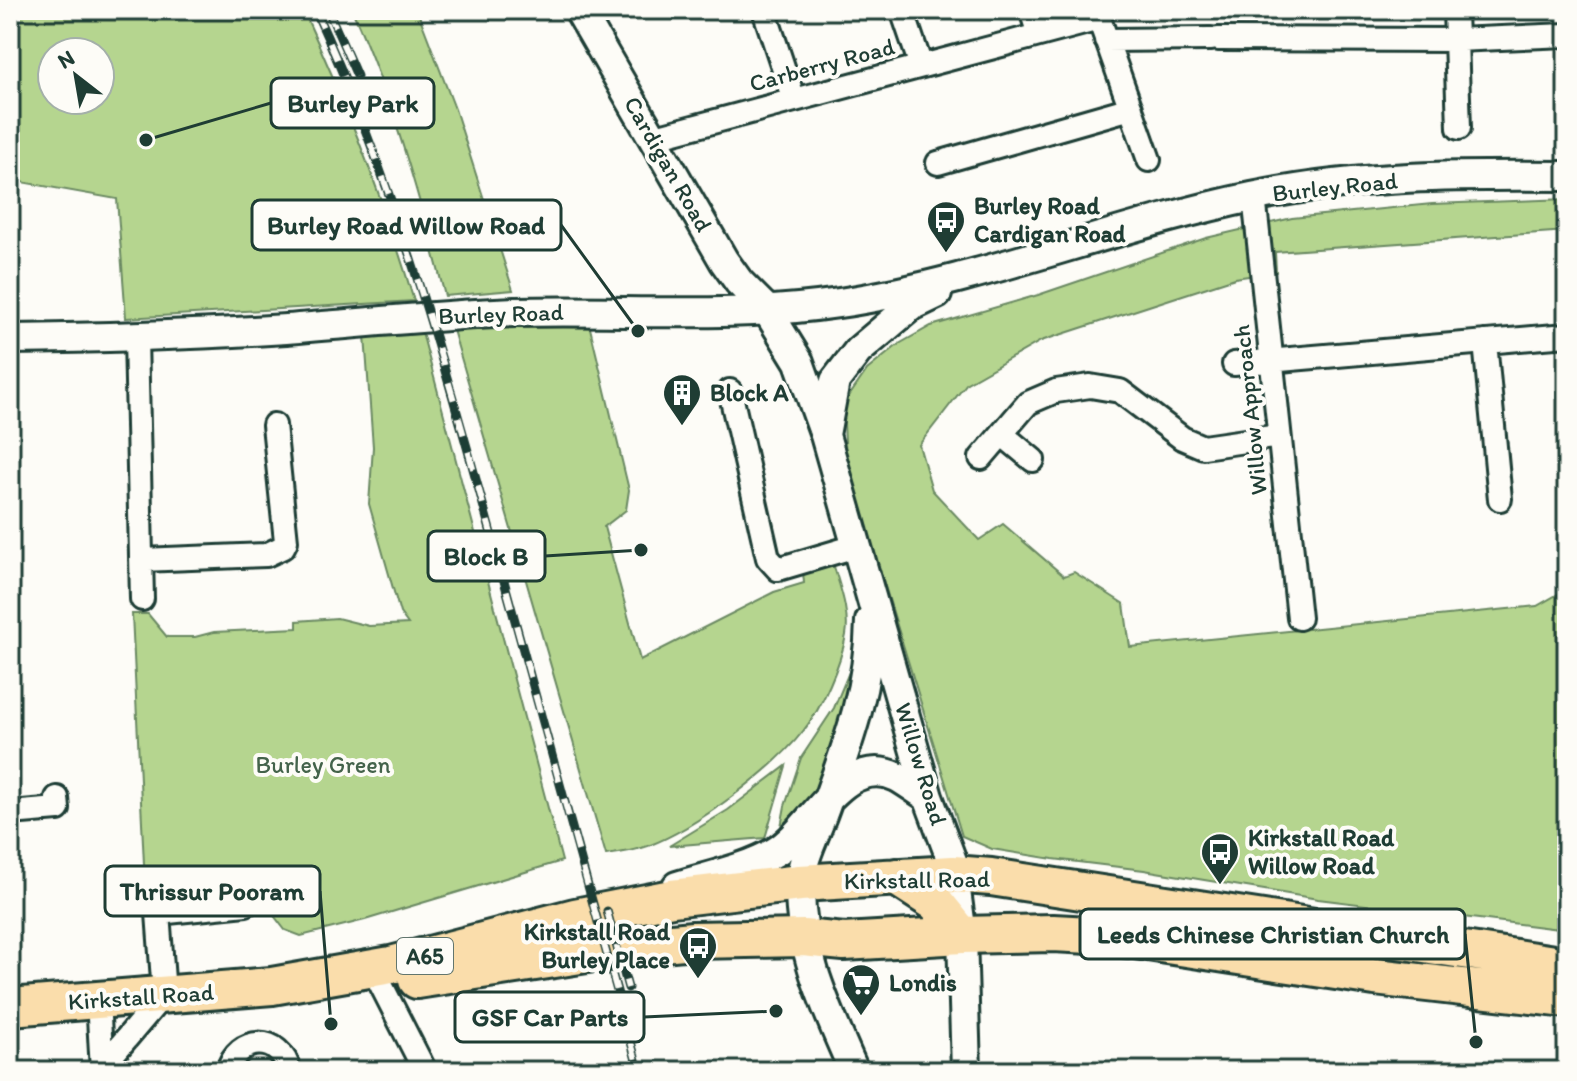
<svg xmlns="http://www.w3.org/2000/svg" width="1577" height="1081" viewBox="0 0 1577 1081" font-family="Itim,sans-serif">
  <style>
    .green { fill: #b5d58f; stroke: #6a8962; stroke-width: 2; fill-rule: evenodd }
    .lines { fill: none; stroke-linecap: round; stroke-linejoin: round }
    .minor-casing { stroke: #1f3d34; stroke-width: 28 }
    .tertiary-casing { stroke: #1f3d34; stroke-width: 34 }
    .primary-casing { stroke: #1f3d34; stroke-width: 42 }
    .minor { stroke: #fdfcf7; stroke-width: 22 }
    .tertiary { stroke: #fdfcf7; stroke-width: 28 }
    .primary { stroke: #faddab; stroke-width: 36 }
    .rail-casing { stroke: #1f3d34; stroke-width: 9 }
    .rail { stroke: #fdfcf7; stroke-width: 6; stroke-dasharray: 18; stroke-linecap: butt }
    .labels { text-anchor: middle; stroke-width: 8; stroke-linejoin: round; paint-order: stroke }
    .shield { fill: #fdfcf7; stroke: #62766e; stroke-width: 2 }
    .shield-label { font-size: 22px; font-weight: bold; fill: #1f3d34 }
    .street-label { font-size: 24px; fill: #1f3d34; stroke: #fdfcf7 }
    .poi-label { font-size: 24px; font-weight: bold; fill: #1f3d34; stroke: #fdfcf7; text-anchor: start }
    .park-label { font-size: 24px; fill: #44634b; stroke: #fdfcf7 }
    .leader { fill: none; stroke: #1f3d34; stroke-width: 3 }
    .callout-dot { fill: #1f3d34; stroke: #fdfcf7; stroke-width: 3 }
    .callout { fill: #fdfcf7; stroke: #1f3d34; stroke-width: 3 }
    .callout-label { font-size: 26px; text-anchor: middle; font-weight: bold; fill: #1f3d34 }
  </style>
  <rect width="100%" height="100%" fill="#fdfcf7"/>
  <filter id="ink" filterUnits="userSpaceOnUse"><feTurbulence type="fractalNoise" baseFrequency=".0125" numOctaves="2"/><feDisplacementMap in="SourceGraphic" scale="16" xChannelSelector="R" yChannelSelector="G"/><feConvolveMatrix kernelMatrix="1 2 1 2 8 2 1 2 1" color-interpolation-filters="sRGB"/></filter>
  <g filter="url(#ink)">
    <path class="green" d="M10,10H303C347,105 384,201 414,301L126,318L117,199L10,180ZM52,52H100V100H52Z
      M352,10H417L455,109L513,290L445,296C420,199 393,101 352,10Z
      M1567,199V231L1275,252L1276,272L1235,278L1041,341L967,383L919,445L932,490L979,540L1003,524L1064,576L1074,572L1124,604L1130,647L1537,606L1567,589V930L1318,899L1144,870L1053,859L992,849L962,836L846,460L843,405L867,370L899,344L931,326L1038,295L1206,238L1292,218L1432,204Z
      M580,323L590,328L629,490L626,510L604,527L640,660L774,592L804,583L803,572L833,563C839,585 850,612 846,635C841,663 822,708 804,730C773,770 696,828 648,846C634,851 620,853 606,855L453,330Z
      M422,332L562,861L365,920L301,936L285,930L272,913L265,889L236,877L145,885L132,614H148L167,637H195L214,632L297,628V621L337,618L369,626L408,624L400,613L369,504L373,447L365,336Z
      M857,653L842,721L815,798L779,837L785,806L801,758L834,708Z
      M786,766L765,838L669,846L728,810Z"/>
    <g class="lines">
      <g class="minor-casing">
        <path id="minor" d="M764,10L794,100
          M902,10L921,66
          M1031,10L1039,35
          M1096,10L1149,160
          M1455,10L1459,128
          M1218,39L1456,40L1567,35
          M1106,40L1211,39
          M652,138L1099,19
          M938,163L1131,108
          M1254,196L1299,618
          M136,338L142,599
          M1485,342L1500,499
          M1234,364L1567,335
          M730,391L768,558L778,569L856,546
          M1003,435L1033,460
          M981,458L1028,403L1056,391L1090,386L1120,391L1182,438L1203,447L1279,436
          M142,560L266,555L283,547L286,541L274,425
          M10,813L58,809L57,798
          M373,969L425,1071
          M98,1000L102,1071
          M102,1071L114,1053L164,994L158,913L246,904
          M228,1071C237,1035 281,1034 289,1071"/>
      </g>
      <g class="tertiary-casing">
        <path id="tertiary" d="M579,10L724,261L739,282L767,310L799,362L825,435L928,797L952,861L962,935L966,1071
          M10,339C102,338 194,335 286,329C363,323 439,315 515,312C623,309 732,319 839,303C980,282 1113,226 1252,197C1355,175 1462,175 1567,176
          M825,435L835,381L858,351L910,307L937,294
          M677,886C709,876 746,869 775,852C813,830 843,752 897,777C908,783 918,791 928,797
          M854,1071C828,1011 799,953 800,885C801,860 816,833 824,810C847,746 869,690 870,621"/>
      </g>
      <g class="primary-casing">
        <path id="primary" d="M896,877L936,903L962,935
          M417,980L652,944L693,940L803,938L844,942L962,935L1053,933L1109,936L1375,977L1567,999
          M10,1007L272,986L391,965L575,917L672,898L800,883L953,874L991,877L1567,966"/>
      </g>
      <use href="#minor" class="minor"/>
      <use href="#tertiary" class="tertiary"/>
      <use href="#primary" class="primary"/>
      <g class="rail-casing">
        <path id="rail" d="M315,10C396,186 447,373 498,559C545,730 592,901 639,1071
          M328,10L357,76
          M607,911L628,988"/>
      </g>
      <use href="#rail" class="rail"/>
    </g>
  </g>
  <defs>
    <g id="bus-pin" transform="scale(2)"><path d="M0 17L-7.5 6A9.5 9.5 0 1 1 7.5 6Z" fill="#1f3d34" stroke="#fdfcf7"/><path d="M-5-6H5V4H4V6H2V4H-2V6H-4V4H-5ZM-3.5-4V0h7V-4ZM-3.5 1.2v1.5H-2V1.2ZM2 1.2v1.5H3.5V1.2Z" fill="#fff"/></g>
    <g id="building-pin" transform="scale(2)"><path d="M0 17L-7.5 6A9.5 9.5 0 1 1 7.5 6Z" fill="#1f3d34" stroke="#fdfcf7"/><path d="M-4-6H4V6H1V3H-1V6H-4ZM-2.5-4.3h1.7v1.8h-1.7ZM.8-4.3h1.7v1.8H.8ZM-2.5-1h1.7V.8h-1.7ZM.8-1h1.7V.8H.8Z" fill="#fff"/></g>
    <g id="supermarket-pin" transform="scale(2)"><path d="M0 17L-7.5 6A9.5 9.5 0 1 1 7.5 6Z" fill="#1f3d34" stroke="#fdfcf7"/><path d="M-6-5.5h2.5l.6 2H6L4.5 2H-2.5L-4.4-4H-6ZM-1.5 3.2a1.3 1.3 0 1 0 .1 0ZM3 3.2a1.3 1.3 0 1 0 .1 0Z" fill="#fff"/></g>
  </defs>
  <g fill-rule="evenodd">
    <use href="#bus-pin" x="946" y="220"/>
    <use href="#building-pin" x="682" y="393"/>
    <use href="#bus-pin" x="1220" y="852"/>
    <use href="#bus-pin" x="698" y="946"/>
    <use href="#supermarket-pin" x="861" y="983"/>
  </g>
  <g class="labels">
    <rect class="shield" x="397" y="938" width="56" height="36" rx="6"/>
    <g class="shield-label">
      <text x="425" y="964">A65</text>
    </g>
    <g class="street-label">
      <text transform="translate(822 65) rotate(-15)" y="8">Carberry Road</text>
      <text transform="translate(668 164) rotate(60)" y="8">Cardigan Road</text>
      <text transform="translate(1335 187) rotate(-6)" y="8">Burley Road</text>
      <text transform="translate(501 314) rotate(-2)" y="8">Burley Road</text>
      <text transform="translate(1250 410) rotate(-96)" y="8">Willow Approach</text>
      <text transform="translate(921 764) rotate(73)" y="8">Willow Road</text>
      <text transform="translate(917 880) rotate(-1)" y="8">Kirkstall Road</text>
      <text transform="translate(141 997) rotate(-4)" y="8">Kirkstall Road</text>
    </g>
    <g class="poi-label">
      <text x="974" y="214">Burley Road<tspan x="974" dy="28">Cardigan Road</tspan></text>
      <text x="710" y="401">Block A</text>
      <text x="1248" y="846">Kirkstall Road<tspan x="1248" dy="28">Willow Road</tspan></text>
      <text x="670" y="940" text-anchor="end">Kirkstall Road<tspan x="670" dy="28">Burley Place</tspan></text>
      <text x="889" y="991">Londis</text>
    </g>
    <g class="park-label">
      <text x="323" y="773">Burley Green</text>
    </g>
  </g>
  <path class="leader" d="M146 140L271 103M638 331L561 225M641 550L545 556M331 1024L320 891M1476 1042L1465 934M776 1011L644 1017"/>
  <g class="callout-dot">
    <circle cx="146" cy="140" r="8"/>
    <circle cx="638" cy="331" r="8"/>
    <circle cx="641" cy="550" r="8"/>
    <circle cx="331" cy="1024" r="8"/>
    <circle cx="1476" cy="1042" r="8"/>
    <circle cx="776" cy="1011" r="8"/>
  </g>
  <g class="callout">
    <rect x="271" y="78" width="163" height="50" rx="8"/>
    <rect x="252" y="200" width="309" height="50" rx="8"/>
    <rect x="428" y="531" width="117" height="50" rx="8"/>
    <rect x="105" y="866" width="215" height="50" rx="8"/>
    <rect x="1080" y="909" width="385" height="50" rx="8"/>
    <rect x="455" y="992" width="189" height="50" rx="8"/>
  </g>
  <g class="callout-label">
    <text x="353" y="112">Burley Park</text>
    <text x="406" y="234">Burley Road Willow Road</text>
    <text x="486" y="565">Block B</text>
    <text x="212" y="900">Thrissur Pooram</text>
    <text x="1273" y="943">Leeds Chinese Christian Church</text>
    <text x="550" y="1026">GSF Car Parts</text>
  </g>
  <rect width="1577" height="1081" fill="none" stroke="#fdfcf7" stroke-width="40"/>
  <rect x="20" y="20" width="1537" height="1041" fill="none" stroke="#1f3d34" stroke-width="3" filter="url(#ink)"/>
  <g transform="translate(76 76) rotate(329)"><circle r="38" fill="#fdfcf7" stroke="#a4b0a9" stroke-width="2"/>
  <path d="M0-6L14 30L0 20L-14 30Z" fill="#1f3d34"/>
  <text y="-12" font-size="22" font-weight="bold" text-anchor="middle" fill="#1f3d34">N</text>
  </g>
</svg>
